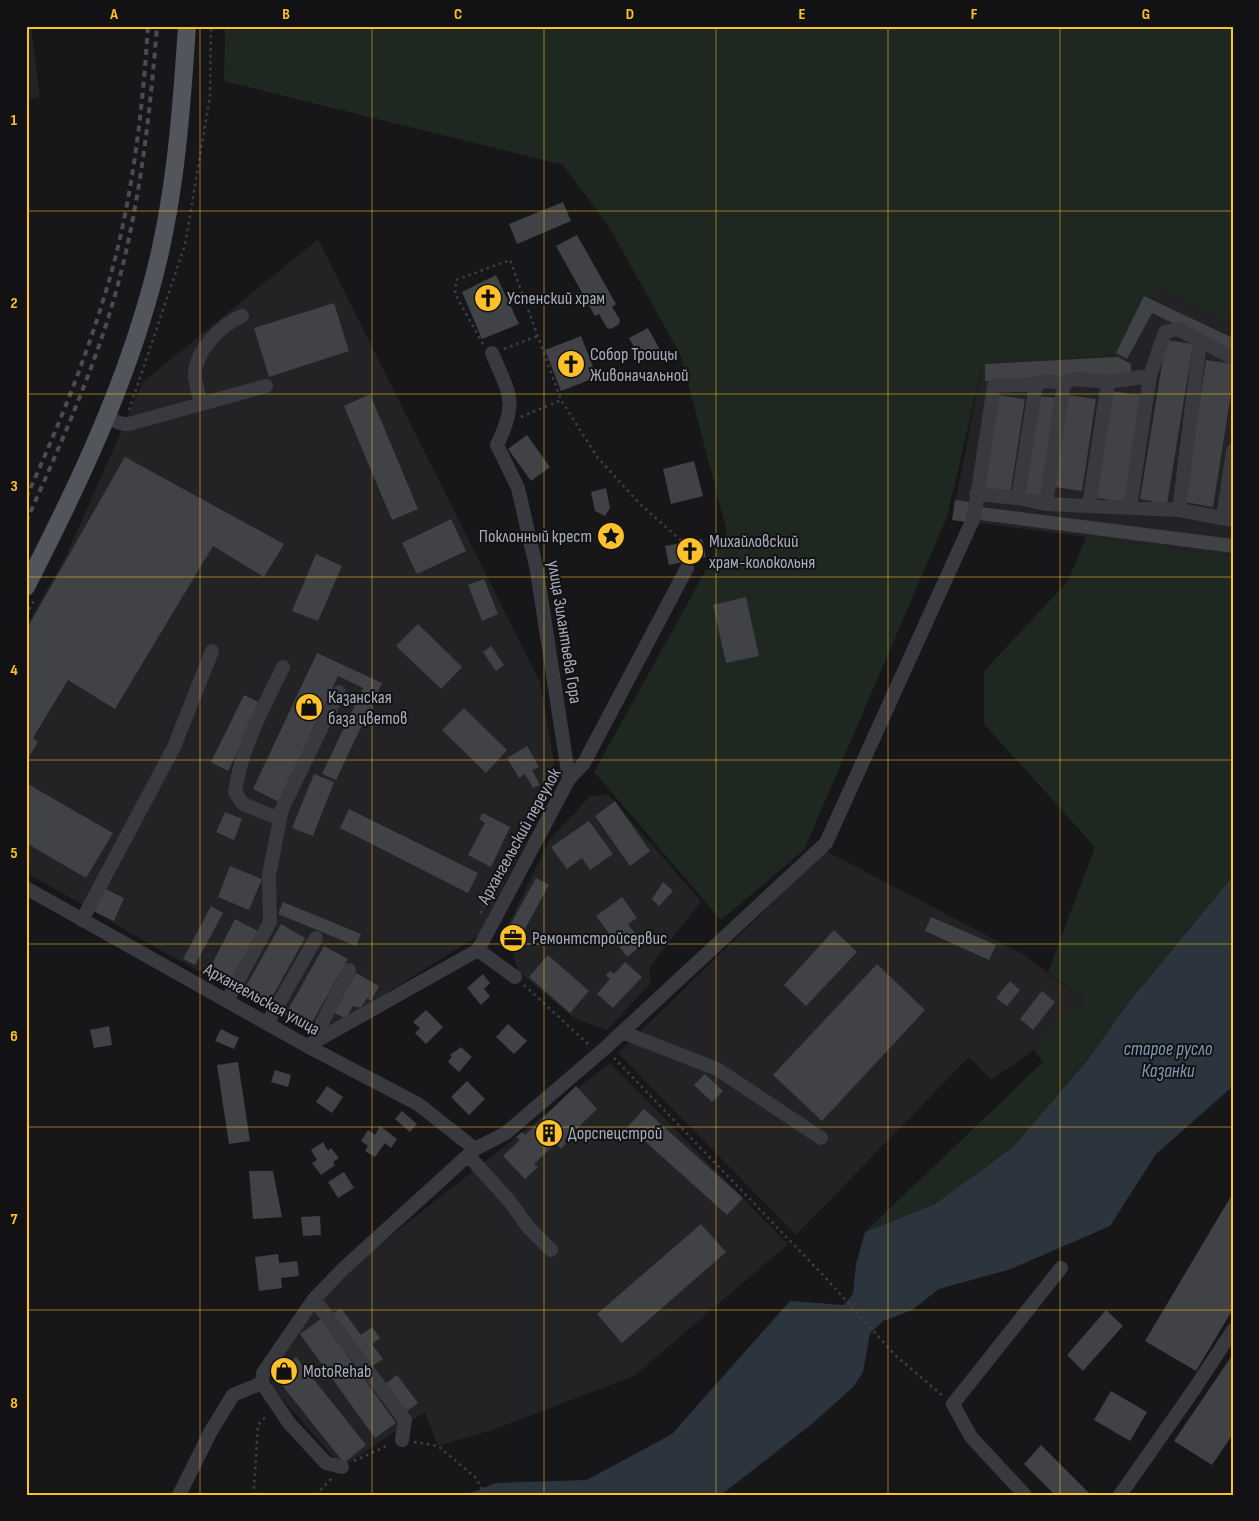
<svg xmlns="http://www.w3.org/2000/svg" width="1259" height="1521" viewBox="0 0 1259 1521" font-family="'Sofia Sans Condensed',sans-serif">
  <style>
    .built { fill: #232326 }
    .green { fill: #1e2720 }
    .water { fill: #2c353e }
    .building { fill: #414246 }
    .lines { fill: none; stroke-linecap: round; stroke-linejoin: round }
    .path { stroke: #3d3f45; stroke-width: 2.5; stroke-dasharray: 2.5 4; stroke-linecap: butt }
    .minor { stroke: #393a40; stroke-width: 14 }
    .major { stroke: #53555d; stroke-width: 18 }
    .rail { stroke: #4a4c53; stroke-width: 4; stroke-dasharray: 6 5; stroke-linecap: butt }
    .grid { fill: none; stroke: #fec12a; stroke-width: 1; stroke-opacity: 0.55 }
    .labels { text-anchor: middle; stroke-width: 4; stroke-linejoin: round; paint-order: stroke }
    .poi-label { font-size: 18px; fill: #a8adba; stroke: #121214; text-anchor: start }
    .street-label { font-size: 18px; fill: #a8adba; stroke: #121214 }
    .water-label { font-size: 19px; font-style: italic; fill: #7d99b7; stroke: #121214 }
    .neatline { fill: none; stroke: #fec12a; stroke-width: 2 }
    .grid-label { font-size: 16px; text-anchor: middle; font-weight: bold; fill: #fec12a }
  </style>
  <rect width="100%" height="100%" fill="#171719"/>
  <path class="built" d="M26,26H31L40,98L26,99Z
    M318,239L540,682L557,779L478,936L319,1035L239,992L271,930L280,898L231,988L167,954L26,872V627L66,556L143,382Z
    M1160,287L1233,323V556L954,520L955,503L983,362L1117,355Z
    M608,795L701,901L649,968L651,983L607,1030L574,1018L518,971L511,948L500,941L550,839L590,796Z
    M826,851L1024,955L1083,1000L1051,1027L1034,1050L991,1080L969,1057L796,1235L618,1053Z
    M610,1063L788,1244L634,1376L492,1430L438,1446L425,1412L342,1467L272,1387L270,1371L334,1281Z"/>
  <path class="green" d="M225,26H1233V323L1160,287L1117,355L983,363L947,517L804,850L721,920L594,772L727,532L681,356L608,225L563,165L224,81Z
    M1086,537L1233,556V876L1129,1002L1086,1062L1013,1147L935,1204L865,1232L1043,1062L1034,1050L1051,1027L1083,1000L1048,972L1095,847L984,724V671L1068,581Z"/>
  <path class="water" d="M1233,876V1086L1156,1154L1110,1226L1011,1269L939,1289L912,1310L883,1321L870,1333L863,1372L853,1387L813,1423L721,1495H465L496,1483L587,1480L672,1434L790,1301L844,1305L853,1294L856,1264L865,1232L935,1204L1013,1147L1086,1062L1129,1002Z"/>
  <path class="building" d="M563,202L571,221L517,244L509,224Z
    M577,235L616,304L612,307L620,320L619,324L611,329L607,328L599,314L595,316L556,246Z
    M496,275L519,324L482,339L462,292Z
    M1144,296L1233,338V353L1152,313L1127,359L1116,353Z
    M334,303L349,351L269,377L254,328Z
    M648,328L661,352L642,362L629,338Z
    M581,336L597,377L561,391L545,350Z
    M1166,340L1193,344L1167,504L1140,499Z
    M1118,357L1131,364V375L985,381V364Z
    M1206,360L1233,364V381L1213,507L1184,502Z
    M1111,391L1140,395L1127,502L1096,498Z
    M370,394L418,509L392,520L344,406Z
    M997,395L1025,399L1010,495L980,490Z
    M1067,395L1096,399L1082,491L1054,487Z
    M1038,396L1058,398L1042,498L1022,494Z
    M527,435L550,467L531,481L508,449Z
    M125,457L284,544L264,577L213,546L115,709L68,680L33,738L38,742L27,760L26,630Z
    M694,461L703,496L671,504L663,469Z
    M606,488L610,508L605,516L595,511L591,492Z
    M955,500L969,502L966,522L952,520Z
    M981,507L1233,539V553L980,520Z
    M451,519L466,551L417,574L402,543Z
    M702,539L706,557L669,565L665,546Z
    M316,554L342,566L318,621L292,611Z
    M484,579L498,614L482,621L468,585Z
    M746,597L759,656L726,663L713,605Z
    M418,624L462,667L441,689L396,646Z
    M491,646L504,665L496,671L483,652Z
    M317,653L382,683L336,780L322,774L363,688L338,676L279,802L253,789Z
    M244,695L261,703L228,771L211,762Z
    M464,708L507,750L486,773L442,730Z
    M527,746L539,767L532,770L540,785L533,788L525,774L519,778L507,758Z
    M314,774L334,782L313,836L292,828Z
    M26,783L113,833L86,878L26,843Z
    M615,801L650,851L630,866L595,816Z
    M349,809L478,873L468,893L340,828Z
    M225,812L242,819L234,840L216,832Z
    M483,813L510,827L491,867L468,855L485,823L479,819Z
    M589,821L613,854L590,870L582,858L567,869L551,847Z
    M230,866L262,879L249,910L218,897Z
    M536,878L549,885L515,947L502,940Z
    M663,882L673,891L659,906L652,899Z
    M103,888L124,898L114,921L93,911Z
    M622,897L637,918L628,924L643,944L627,957L596,916Z
    M283,902L361,934L356,946L278,914Z
    M211,906L223,913L195,965L183,959Z
    M931,917L996,945L989,960L925,931Z
    M235,919L258,931L230,986L207,974Z
    M281,924L305,938L267,1006L242,993Z
    M834,930L857,952L806,1006L784,985Z
    M324,946L348,959L309,1028L285,1015Z
    M548,955L589,991L570,1013L529,977Z
    M625,962L642,977L613,1008L597,994L610,979L606,975L610,971L614,974Z
    M877,964L925,1010L822,1121L773,1075Z
    M356,973L379,986L371,1001L367,998L361,1008L353,1006L346,1019L333,1012Z
    M483,974L490,983L484,989L490,996L481,1005L467,988Z
    M1010,981L1020,990L1007,1006L996,998Z
    M1042,991L1055,1002L1033,1030L1020,1019Z
    M426,1010L443,1027L426,1044L415,1033L420,1028L413,1022Z
    M508,1024L527,1041L514,1054L496,1037Z
    M109,1026L112,1045L94,1048L90,1030Z
    M221,1029L239,1038L234,1049L215,1041Z
    M461,1047L472,1057L459,1072L448,1062L452,1056L450,1055Z
    M238,1062L250,1141L229,1144L217,1065Z
    M275,1070L291,1075L288,1087L271,1082Z
    M705,1074L723,1091L712,1102L694,1085Z
    M467,1081L485,1099L469,1115L451,1097Z
    M327,1086L343,1097L332,1113L316,1102Z
    M576,1086L597,1109L564,1141L566,1143L561,1149L556,1143L534,1164L538,1167L525,1179L503,1156L520,1140L516,1137L522,1132L525,1135Z
    M644,1109L743,1198L727,1215L628,1126Z
    M402,1111L417,1124L410,1132L395,1119Z
    M380,1126L397,1139L391,1148L385,1143L375,1157L365,1151L368,1146L361,1141L368,1130L375,1135Z
    M323,1142L328,1151L331,1148L339,1158L333,1162L335,1165L321,1175L312,1163L317,1160L311,1150Z
    M249,1171H273L282,1217L253,1219Z
    M344,1172L354,1188L338,1198L328,1182Z
    M1233,1193V1309L1196,1371L1145,1341Z
    M320,1216L321,1235L303,1236L301,1217Z
    M701,1224L726,1252L622,1343L597,1314Z
    M278,1254L279,1263L297,1261L299,1276L281,1278L282,1288L259,1291L255,1257Z
    M341,1308L361,1335L372,1327L380,1338L372,1344L383,1359L371,1367L332,1314Z
    M1106,1310L1123,1326L1083,1371L1067,1355Z
    M321,1319L396,1423L375,1438L300,1334Z
    M1233,1354V1434L1212,1465L1174,1441Z
    M296,1357L366,1445L344,1463L274,1375Z
    M397,1375L418,1403L406,1412L385,1384Z
    M1111,1391L1147,1412L1130,1441L1094,1420Z
    M1041,1445L1091,1495H1055L1024,1464Z"/>
  <g class="lines">
    <path class="path" d="M483,344L455,294L456,280L510,260L561,400L598,458L640,504L684,543
      M504,349L537,336
      M129,410L185,245L210,96L211,26
      M521,417L561,400
      M26,615L34,601
      M481,913L522,830L530,821
      M524,985L588,1044
      M614,1058L822,1274L895,1355L943,1396
      M414,1442L438,1446L475,1477L486,1495
      M354,1461L389,1445
      M256,1495L254,1488L258,1425L267,1415
      M316,1495L332,1478"/>
    <path class="minor" d="M492,353C510,396 518,401 497,445L518,488L537,571L569,779
      M201,404C199,395 196,386 195,377C194,351 221,325 242,316
      M106,418L123,424H129L266,386
      M976,494L1018,498L1046,504L1179,510L1233,520
      M1018,498L1036,384
      M1046,504L1064,383
      M1089,505L1108,382
      M1130,507L1150,376L1165,332L1178,329L1233,358
      M1179,510L1200,341
      M1223,518L1233,451
      M280,819L243,804L235,792C241,747 264,707 283,667
      M26,888L307,1046L418,1104L475,1149
      M82,920L174,747L212,651
      M478,950L515,977
      M227,1001L270,922L269,875L282,809L339,692
      M267,1024L316,938
      M622,1032L717,1069L821,1138
      M322,1038V1023L349,970
      M307,1046L478,950L569,779L584,763L687,568
      M468,1155L511,1203L528,1227L551,1250
      M314,1299L405,1420L402,1440
      M342,1467L326,1463L289,1423L262,1383L263,1373L314,1299L343,1269L475,1149L506,1133L604,1049L826,843L974,517L994,386L1036,384L1046,381L1064,383L1075,379L1108,382L1150,376
      M179,1495L211,1431L233,1395L262,1383
      M1025,1495L971,1437L953,1404L1061,1268
      M1120,1495L1195,1388L1233,1330"/>
    <path class="major" d="M26,587C73,495 118,402 147,302C174,213 181,119 187,26"/>
    <path class="rail" d="M26,498C61,421 93,342 115,259C134,184 143,104 148,26
      M26,522C55,457 84,392 106,325C137,229 149,127 157,26"/>
  </g>
  <path class="grid" d="M200,26V1495M372,26V1495M544,26V1495M716,26V1495M888,26V1495M1060,26V1495M26,211H1233M26,394H1233M26,577H1233M26,760H1233M26,944H1233M26,1127H1233M26,1310H1233"/>
  <defs>
    <g id="church-disc" transform="scale(1.4375)"><circle r="9.5" fill="#fec12a" stroke="#121214"/><path d="M-1.2-6h2.4v3.5h3.3v2.4h-3.3V6h-2.4V-.1h-3.3v-2.4h3.3Z" fill="#111"/></g>
    <g id="sight-disc" transform="scale(1.4375)"><circle r="9.5" fill="#fec12a" stroke="#121214"/><path d="M0-6L1.8-2.2L6-1.7L2.9 1.2L3.7 5.4L0 3.3L-3.7 5.4L-2.9 1.2L-6-1.7L-1.8-2.2Z" fill="#111"/></g>
    <g id="shop-disc" transform="scale(1.4375)"><circle r="9.5" fill="#fec12a" stroke="#121214"/><path d="M-5-2.5h2.3a2.7 3.5 0 0 1 5.4 0H5L5.5 6h-11ZM-1.5-2.5h3a1.5 2.3 0 0 0-3 0Z" fill="#111"/></g>
    <g id="office-disc" transform="scale(1.4375)"><circle r="9.5" fill="#fec12a" stroke="#121214"/><path d="M-6-3h4V-5.5h4V-3h4V5H-6ZM-1-4.5V-3h2v-1.5ZM-6 0V1H6V0Z" fill="#111"/></g>
    <g id="building-disc" transform="scale(1.4375)"><circle r="9.5" fill="#fec12a" stroke="#121214"/><path d="M-4-6H4V6H1V3H-1V6H-4ZM-2.5-4.3h1.7v1.8h-1.7ZM.8-4.3h1.7v1.8H.8ZM-2.5-1h1.7V.8h-1.7ZM.8-1h1.7V.8H.8Z" fill="#111"/></g>
  </defs>
  <g fill-rule="evenodd">
    <use href="#church-disc" x="488" y="298"/>
    <use href="#church-disc" x="571" y="364"/>
    <use href="#sight-disc" x="611" y="536"/>
    <use href="#church-disc" x="690" y="551"/>
    <use href="#shop-disc" x="309" y="707"/>
    <use href="#office-disc" x="513" y="938"/>
    <use href="#building-disc" x="549" y="1133"/>
    <use href="#shop-disc" x="284" y="1371"/>
  </g>
  <g class="labels">
    <g class="poi-label">
      <text x="507" y="304">Успенский храм</text>
      <text x="590" y="360">Собор Троицы<tspan x="590" dy="21">Живоначальной</tspan></text>
      <text x="592" y="542" text-anchor="end">Поклонный крест</text>
      <text x="709" y="547">Михайловский<tspan x="709" dy="21">храм-колокольня</tspan></text>
      <text x="328" y="703">Казанская<tspan x="328" dy="21">база цветов</tspan></text>
      <text x="532" y="944">Ремонтстройсервис</text>
      <text x="568" y="1139">Дорспецстрой</text>
      <text x="303" y="1377">MotoRehab</text>
    </g>
    <g class="street-label">
      <text transform="translate(565 632) rotate(81)" y="6">улица Зилантьева Гора</text>
      <text transform="translate(519 836) rotate(-61)" y="6">Архангельский переулок</text>
      <text transform="translate(262 999) rotate(29)" y="6">Архангельская улица</text>
    </g>
    <g class="water-label">
      <text x="1168" y="1055">старое русло<tspan x="1168" dy="22">Казанки</tspan></text>
    </g>
  </g>
  <rect width="1259" height="1521" fill="none" stroke="#121214" stroke-width="55"/>
  <rect x="28" y="28" width="1204" height="1466" class="neatline"/>
  <g class="grid-label">
    <text x="114" y="19">A</text>
    <text x="286" y="19">B</text>
    <text x="458" y="19">C</text>
    <text x="630" y="19">D</text>
    <text x="802" y="19">E</text>
    <text x="974" y="19">F</text>
    <text x="1146" y="19">G</text>
    <text x="14" y="125">1</text>
    <text x="14" y="308">2</text>
    <text x="14" y="491">3</text>
    <text x="14" y="675">4</text>
    <text x="14" y="858">5</text>
    <text x="14" y="1041">6</text>
    <text x="14" y="1224">7</text>
    <text x="14" y="1408">8</text>
  </g>
</svg>
